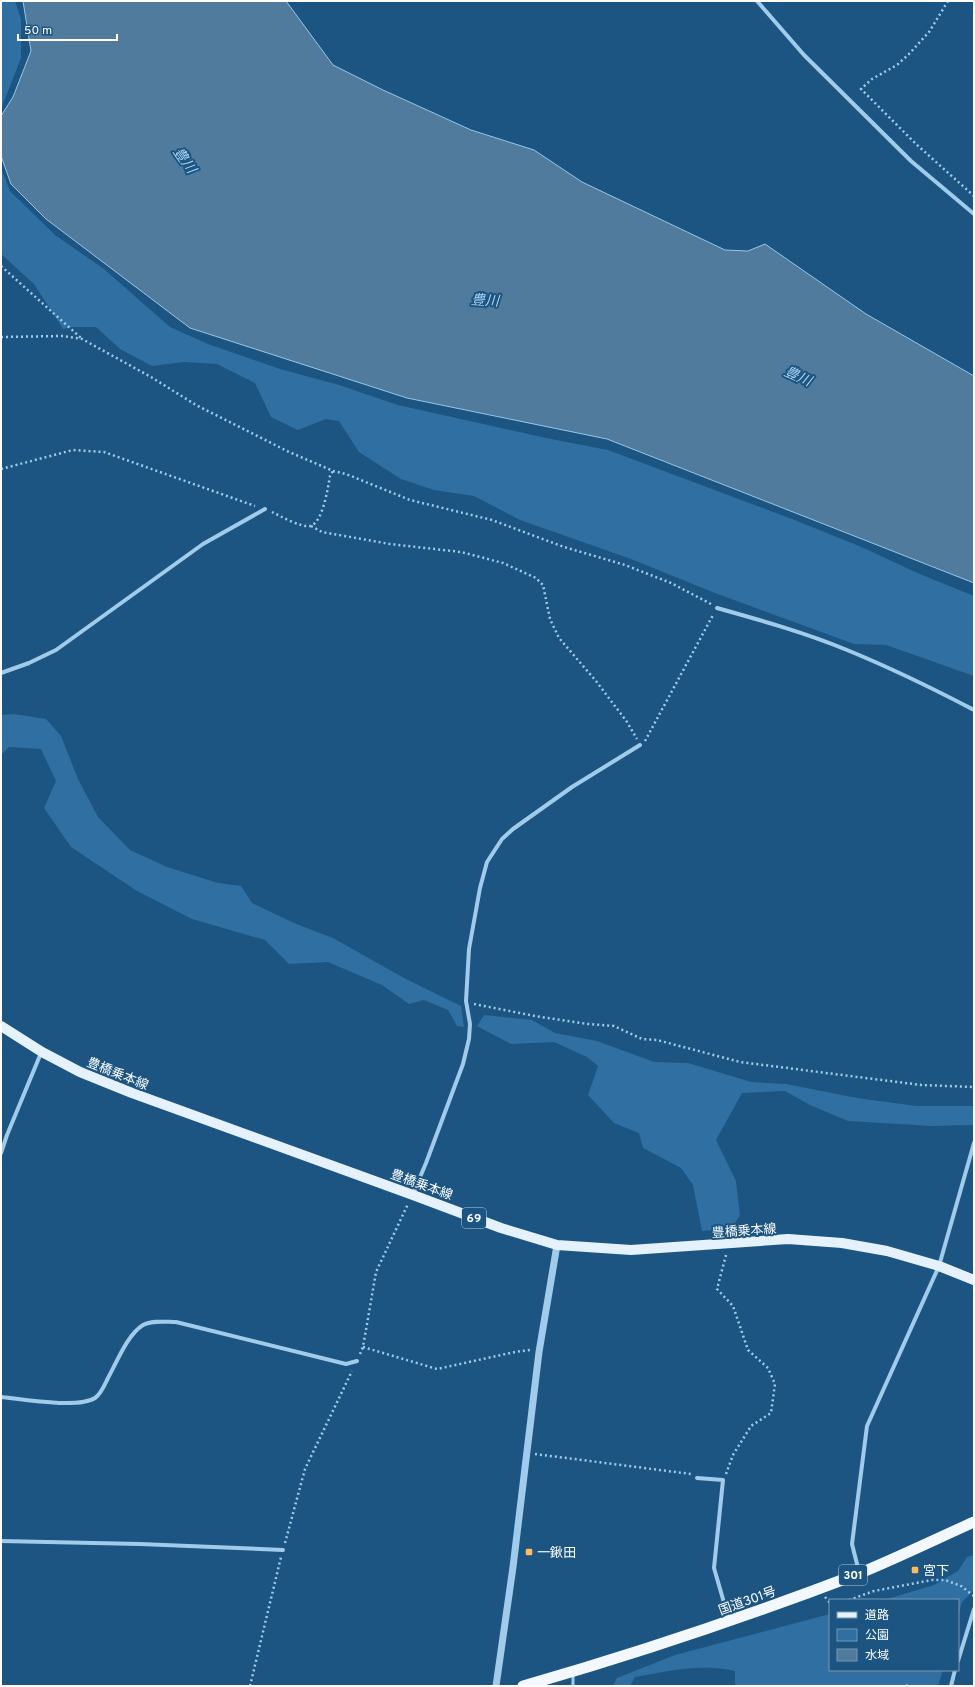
<svg xmlns="http://www.w3.org/2000/svg" width="975" height="1687" viewBox="0 0 975 1687" font-family="Overpass,'Noto Sans JP',sans-serif">
  <style>
    .green { fill: #2f6fa1 }
    .water { fill: #517b9c; stroke: #94c7ec }
    .lines { fill: none; stroke-linecap: round; stroke-linejoin: round }
    .path { stroke: #a1cbea; stroke-width: 2.5; stroke-dasharray: 2 3; stroke-linecap: butt }
    .service { stroke: #a1cbea; stroke-width: 3 }
    .minor { stroke: #a1cbea; stroke-width: 4 }
    .tertiary { stroke: #a1cbea; stroke-width: 7 }
    .primary { stroke: #e5f2fe; stroke-width: 10 }
    .trunk { stroke: #f2f8fe; stroke-width: 11 }
    .poi-dot { fill: #fbbb5e; stroke: #1c5582; stroke-width: 1.5 }
    .labels { text-anchor: middle; stroke-width: 4; stroke-linejoin: round; paint-order: stroke }
    .shield { fill: #1c5582; stroke: #bbccda; stroke-width: 1 }
    .shield-label { font-size: 12px; font-weight: bold; fill: #fff }
    .street-label { font-size: 13px; fill: #fff; stroke: #1c5582 }
    .poi-label { font-size: 13px; fill: #fff; stroke: #1c5582; text-anchor: start }
    .water-label { font-size: 14px; font-style: italic; fill: #acd4f2; stroke: #1c5582 }
  </style>
  <rect width="100%" height="100%" fill="#1c5582"/>
  <path class="green" d="M1,1H15L21,19V58L1,109Z
    M1,168L10,191L55,235L104,269L170,327L208,344L280,369L339,385L398,405L546,438L608,450L792,519L864,548L915,572L974,596V676L886,645L854,644L715,593L631,559L520,520L474,496L434,490L401,479L359,452L339,421L326,419L298,430L271,417L255,383L217,364L184,362L152,366L120,349L96,327H73L63,329L34,284L1,254Z
    M14,714L46,719L61,736L78,779L98,817L130,850L167,867L218,883L241,886L252,903L294,923L333,938L404,978L461,1006L464,1027L457,1026L448,1010L424,1000L409,1004L382,985L328,962L289,964L265,940L192,919L137,891L71,847L44,808L56,781L41,749L9,747L1,755V715Z
    M484,1015L532,1020L555,1033L597,1041L654,1062L688,1063L751,1082L786,1084L857,1098L917,1106H974V1125L932,1126L848,1121L810,1105L785,1091L742,1093L716,1140L736,1181L740,1215L732,1228L702,1231L693,1185L681,1168L643,1148L639,1133L614,1123L588,1095L598,1066L587,1057L554,1042L511,1044L477,1026Z
    M974,1555V1590L962,1602L958,1616V1600H884L934,1585L958,1571L967,1557Z
    M830,1614V1670H943L938,1686H735V1671C702,1663 668,1671 635,1677L630,1686H613L617,1678L675,1655Z"/>
  <path class="water" d="M23,1H286L333,65L383,90L471,130L534,150L582,182L725,250L748,251L765,244L866,314L974,376V583L607,439L407,398L190,328L46,219L11,184L1,156V116L13,97L31,51Z"/>
  <g class="lines">
    <path class="path" d="M948,1L929,32L909,54L897,65L872,79L861,89L916,144L974,196
      M1,266L81,338
      M1,337L63,336L82,339L151,377L196,405L287,451L333,471L346,474L410,500L492,520L564,547L625,565L671,583L711,604
      M1,469L73,450L104,452L255,506
      M272,512C280,516 302,528 310,526C323,523 328,487 330,476L333,471
      M311,526L322,532L390,544L461,552L503,563L536,578L543,585L550,619L559,638L596,681L627,722L637,739
      M645,741L713,615
      M474,1004L535,1016L588,1024L614,1026L642,1039L657,1040L740,1062L921,1085L974,1087
      M363,1347L437,1369L515,1352L530,1350
      M360,1354L363,1347L376,1272L408,1204
      M535,1454L691,1474
      M726,1474L733,1455L751,1426L771,1413L775,1384L768,1368L748,1350L733,1306L717,1289L726,1255
      M285,1543L305,1469L352,1371
      M825,1597L830,1603
      M849,1600L874,1591L932,1580H945L961,1586L974,1596
      M906,1685L908,1686
      M250,1686L281,1557"/>
    <path class="service" d="M573,1674V1686"/>
    <path class="minor" d="M757,1L804,55L911,161L974,214
      M717,608C760,620 806,633 847,650C891,668 932,688 974,710
      M1,673L29,663L56,650L203,544L265,509
      M1,1153L7,1135L41,1053
      M413,1194L426,1163L463,1064L469,1039L470,1024L466,1001L469,949L480,888L487,862L502,839L513,829L572,787L640,745
      M1,1397C21,1399 78,1409 95,1398C101,1394 105,1384 108,1378C117,1362 127,1335 143,1325C152,1320 166,1322 176,1322L346,1364L357,1361
      M697,1478L723,1480L714,1568L729,1620
      M1,1541L140,1544L283,1550
      M859,1572L852,1544L867,1426L939,1266L974,1143
      M958,1661L974,1609
      M951,1686L955,1670"/>
    <path class="tertiary" d="M496,1686L513,1567L539,1352L557,1245"/>
    <path class="primary" d="M1,1026L42,1052L80,1072L132,1093L413,1195L501,1228L557,1245L631,1250L788,1239L842,1243L887,1251L939,1266L974,1280"/>
    <path class="trunk" d="M523,1686C636,1654 748,1616 858,1574C897,1558 936,1539 974,1522"/>
  </g>
  <g class="poi-dot">
    <rect x="525" y="1548" width="8" height="8" rx="2"/>
    <rect x="911" y="1566" width="8" height="8" rx="2"/>
  </g>
  <g class="labels">
    <g class="shield">
      <rect x="462" y="1208" width="24" height="20" rx="3"/>
      <rect x="839" y="1565" width="28" height="20" rx="3"/>
    </g>
    <g class="shield-label">
      <text x="474" y="1222">69</text>
      <text x="853" y="1579">301</text>
    </g>
    <g class="street-label">
      <text transform="translate(118 1073) rotate(22)" y="5">豊橋乗本線</text>
      <text transform="translate(422 1184) rotate(20)" y="5">豊橋乗本線</text>
      <text transform="translate(744 1230) rotate(-4)" y="5">豊橋乗本線</text>
      <text transform="translate(747 1600) rotate(-20)" y="5">国道301号</text>
    </g>
    <g class="poi-label">
      <text x="537" y="1557">一鍬田</text>
      <text x="923" y="1575">宮下</text>
    </g>
    <g class="water-label">
      <text transform="translate(185 160) rotate(55)" y="5">豊川</text>
      <text transform="translate(485 300) rotate(3)" y="5">豊川</text>
      <text transform="translate(798 376) rotate(24)" y="5">豊川</text>
    </g>
  </g>
  <rect width="975" height="1687" fill="none" stroke="#ffffff" stroke-width="4"/>
  <rect x="829" y="1599" width="130" height="72" fill="#1c5582" stroke="#7799b4"/>
  <rect x="837" y="1612" width="20" height="6" fill="#e5f2fe" stroke="#7799b4"/>
  <text x="865" y="1619" font-size="12" fill="#ffffff">道路</text>
  <rect x="837" y="1629" width="20" height="12" fill="#2f6fa1" stroke="#7799b4"/>
  <text x="865" y="1639" font-size="12" fill="#ffffff">公園</text>
  <rect x="837" y="1649" width="20" height="12" fill="#517b9c" stroke="#7799b4"/>
  <text x="865" y="1659" font-size="12" fill="#ffffff">水域</text>
  <path d="M18 34v6h99v-6" fill="none" stroke="#ffffff" stroke-width="2"/>
  <text x="24" y="34" font-size="12" fill="#ffffff" stroke="#1c5582" stroke-width="3" paint-order="stroke">50 m</text>
</svg>
